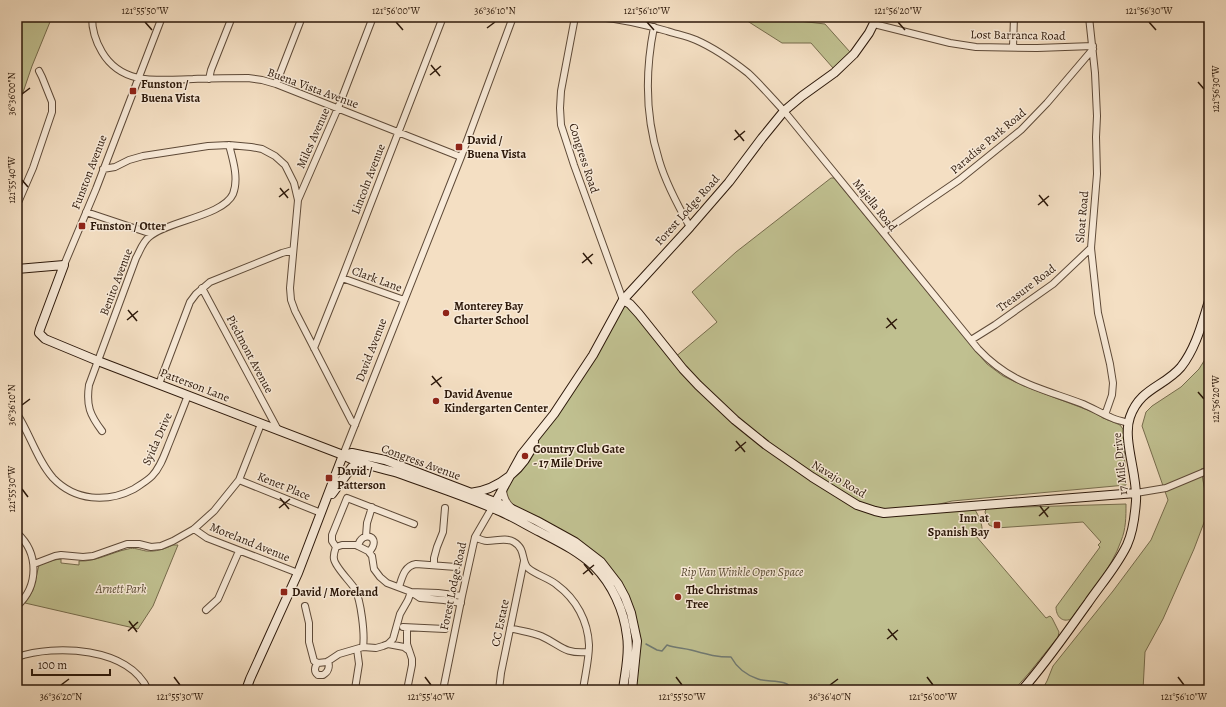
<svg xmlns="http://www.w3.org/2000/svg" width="1226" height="707" viewBox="0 0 1226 707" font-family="Alegreya,serif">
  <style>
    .green { fill: #c0c090; stroke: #766c4d }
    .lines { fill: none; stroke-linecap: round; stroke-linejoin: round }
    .stream { stroke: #707a73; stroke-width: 1.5 }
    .street-casing { stroke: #5e4a38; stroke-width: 8 }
    .secondary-casing { stroke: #2c180a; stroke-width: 10 }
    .street { stroke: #f8ead8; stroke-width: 6 }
    .secondary { stroke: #f8ead8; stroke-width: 8 }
    .ticks { fill: none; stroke: #2c180a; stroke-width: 1.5 }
    .poi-dot { fill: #8f2418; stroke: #f8ead8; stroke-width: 1.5 }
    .labels { text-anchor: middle; stroke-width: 3; stroke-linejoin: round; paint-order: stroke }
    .street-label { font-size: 12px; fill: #2c180a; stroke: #f8ead8 }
    .poi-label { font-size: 12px; font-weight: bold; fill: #2c180a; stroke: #f8ead8; text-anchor: start }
    .park-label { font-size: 12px; font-style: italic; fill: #584a32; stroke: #f8ead8 }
    .neatline { fill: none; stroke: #2c180a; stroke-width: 1.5 }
    .ticks-label { font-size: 10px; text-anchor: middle; fill: #2c180a }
  </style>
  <rect width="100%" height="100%" fill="#f4dfc3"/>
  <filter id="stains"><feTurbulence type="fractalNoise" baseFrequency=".005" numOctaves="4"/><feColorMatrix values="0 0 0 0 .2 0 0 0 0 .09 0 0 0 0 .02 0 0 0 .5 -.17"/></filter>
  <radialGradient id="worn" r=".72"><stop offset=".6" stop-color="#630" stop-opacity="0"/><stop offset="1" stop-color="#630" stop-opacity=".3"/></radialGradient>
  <path class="green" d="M17,17H52L32,66L17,110Z
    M741,17H790L799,21L825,24L850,52L833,68L811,43H782Z
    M831,178H834L969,343L987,364L1003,376L1024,386L1093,412L1103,418L1120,425L1123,429L1126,485L952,501L915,510H975C978,514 983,526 982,531L976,536L1046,618L1050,616L1052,618L1059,632L1058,637L1029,673L1014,690H632L637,650L631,614L604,565L511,507L503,492L554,414L623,300L674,358L717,322L692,292L736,252Z
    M1209,353V467L1201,469L1208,508V512L1194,549L1163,619L1145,652L1143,690H1042L1047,681L1053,666L1113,591L1151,540L1168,500L1142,426L1146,412L1152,406L1181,387L1199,369Z
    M1126,504C1126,517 1126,529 1121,541C1112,568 1088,595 1071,619C1062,623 1056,616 1056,607L1100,547L1098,545L1101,542L1083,522L996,528L989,525L985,512L986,509L990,508Z
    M173,545H178L153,606L138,629L25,603L33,590L39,565L54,560L61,559V563L79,565V561C96,562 112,552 128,549C134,547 140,550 146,551C156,552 164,549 173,545Z"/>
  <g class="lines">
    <path class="stream" d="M646,644L657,650L662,651L667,645C675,648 682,648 691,650C706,654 715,657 731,657C737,668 746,675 758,679C768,683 787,678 793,690
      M849,690H851"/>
    <g class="street-casing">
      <path id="street" d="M92,17C92,29 96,42 102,52C122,86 159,80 193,79C211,78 230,78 248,78L262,80L276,84L461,157
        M575,17L561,91L560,108L561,125L574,165L623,300
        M597,17C621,19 643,24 667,31C676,34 687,36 696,40C712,47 734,62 748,73C761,85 772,98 784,111L978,349C1011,384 1041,388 1083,404C1092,408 1101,413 1110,417C1116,420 1122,421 1128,423
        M1089,17L1095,73L1097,116L1096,137L1097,174L1091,248L1098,313L1110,364L1113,383L1112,395L1105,415
        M874,24L950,43L976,47L1037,48L1093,46
        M654,27C645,72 645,116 659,160C666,184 678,206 690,227
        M1013,47L1014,17
        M209,79L211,70L232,17
        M276,84L302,17
        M103,169L115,167L129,160L143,156L208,146L229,145L251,147L262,149L275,156L285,165L294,183L298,200L290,288L291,300L295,311L352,422L355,425
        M298,200L338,108L373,17
        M17,205L33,168L52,112V102L42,77L39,71
        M86,212L152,234
        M883,232L959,180L1021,130L1047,103L1093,49
        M64,265L96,189L162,17
        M342,278L404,300
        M202,288L278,430
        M971,340L995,325L1053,284L1091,248
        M314,348L342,278L443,17
        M159,384L190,302L196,294L210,282L282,253L293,250
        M17,414C30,434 37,460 53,478C75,501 107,503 134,489C140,485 147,481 152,476C161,467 165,453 170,441C176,426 182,411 188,395
        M102,431C90,415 86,406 89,385L136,258C140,251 142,243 149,237C167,221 223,216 233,194C239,179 233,160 229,145
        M343,455L461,157L513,17
        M239,480L321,513
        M503,488C503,496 506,503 512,508
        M1136,493L1166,488L1209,470
        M194,529L207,538L298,573
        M17,533C39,553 39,586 17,606
        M366,536L367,523L372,507
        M475,537C479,539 483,541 487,541C496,541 506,537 514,542C526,549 521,561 528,568C536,575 549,578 557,585C576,599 588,621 589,645C589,660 585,675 583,690
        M358,546C362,529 383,537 369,552
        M336,547L342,545H356L368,551L372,556L374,569L380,577L387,583L411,592L420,598L444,600L461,603
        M34,564L55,556L61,555L83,557L93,556L127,544H139L151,547L161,546L173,541L194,529L214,511L239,480L261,424
        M434,565V558L437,547L443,532L445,508
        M399,587C402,578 404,566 416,564L456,567
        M411,592L438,593L462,596
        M305,606L309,623V642L314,661L318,663L327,662L339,654L363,647L376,648L383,646L388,644L393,639L400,614L408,600L411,592
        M206,610L218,599L239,551
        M403,627L445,629
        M407,628V644L412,659V665L407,690
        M510,628C520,631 531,632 541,636C561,645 563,654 588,652
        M388,644L404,647L408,650
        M363,647C365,634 361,601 355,589C350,581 335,567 334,559C333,555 335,550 336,547L332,541V535L347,498L414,524
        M17,657C55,644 129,647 148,690
        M318,663C314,667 314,672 318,675H323C328,672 330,667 328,661
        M355,689L359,664L357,649
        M443,690L462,596L475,537L493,506
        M499,690L501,673L524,561"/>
    </g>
    <g class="secondary-casing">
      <path id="secondary" d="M17,269L64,265L40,329L39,333L45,339L98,361L343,455C360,465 379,467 398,473C431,485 465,496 497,510C512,516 526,525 540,532C559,542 578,551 594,566C612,584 624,610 627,636C630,654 625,672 623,690
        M623,300L630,304L639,314L683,369L698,385L735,420L766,445L812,477L857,505L875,511L884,513L896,512L1136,493
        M343,455L352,453L385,460L508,507L537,521L575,542L601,562L618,584L625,597L631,613L637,641L632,690
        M470,493C499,490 525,468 534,442
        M332,494L352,467L360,463
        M495,503L522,454L554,414L593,355L623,300L690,227L729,182L762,138L784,111L802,96L834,73L854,54L869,33L877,17
        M246,690L250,679L298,573L343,455
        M1022,690C1046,663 1067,632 1088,603C1101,584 1117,566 1127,545C1133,532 1135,515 1136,501C1138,476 1122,439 1130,417C1140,388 1164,387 1181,367C1196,348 1202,323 1209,301"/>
    </g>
    <use href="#street" class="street"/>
    <use href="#secondary" class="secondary"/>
  </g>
  <path class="ticks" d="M145,22L152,30M396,22L403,30M647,22L654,30M898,22L905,30M1149,22L1156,30M487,28L495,22M431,65L440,76M430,75L441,66M1198,82L1204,89M22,94L30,88M735,130L744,141M734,140L745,131M22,180L28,187M280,188L288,198M1039,195L1048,206M279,197L289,189M1038,205L1049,196M583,253L592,264M582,263L593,254M128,310L137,321M887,318L896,329M127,320L138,311M886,328L897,319M432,376L441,387M431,385L442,377M1198,392L1204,399M22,405L30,399M736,441L745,452M735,451L746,442M22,489L28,497M280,498L289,509M1040,506L1048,517M279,508L290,499M1039,516L1049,507M584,564L593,575M583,574L594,565M129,621L137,632M888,629L897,640M128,631L138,622M887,639L898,630M174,677L180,685M425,677L431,685M676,677L682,685M927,677L933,685M1178,677L1184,685M61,685L69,679M830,685L838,679"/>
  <g class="poi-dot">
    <rect x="129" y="87" width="8" height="8" rx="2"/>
    <rect x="455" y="143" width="8" height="8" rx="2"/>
    <rect x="78" y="222" width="8" height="8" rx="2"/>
    <circle cx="446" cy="313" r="4"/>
    <circle cx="436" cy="401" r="4"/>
    <circle cx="525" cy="456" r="4"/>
    <rect x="325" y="474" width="8" height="8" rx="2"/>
    <rect x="993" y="521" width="8" height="8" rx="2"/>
    <rect x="280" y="588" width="8" height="8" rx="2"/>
    <circle cx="678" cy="597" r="4"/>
  </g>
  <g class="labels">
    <g class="street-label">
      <text transform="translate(1018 35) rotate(1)" y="4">Lost Barranca Road</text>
      <text transform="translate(313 88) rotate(20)" y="4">Buena Vista Avenue</text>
      <text transform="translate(313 138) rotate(-66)" y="4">Miles Avenue</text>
      <text transform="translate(988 141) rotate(-40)" y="4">Paradise Park Road</text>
      <text transform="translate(584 158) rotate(72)" y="4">Congress Road</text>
      <text transform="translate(89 172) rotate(-69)" y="4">Funston Avenue</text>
      <text transform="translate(368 179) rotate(-69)" y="4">Lincoln Avenue</text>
      <text transform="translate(875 205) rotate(51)" y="4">Majella Road</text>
      <text transform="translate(687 210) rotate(-48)" y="4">Forest Lodge Road</text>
      <text transform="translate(1082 217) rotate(-85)" y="4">Sloat Road</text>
      <text transform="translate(377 279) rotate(20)" y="4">Clark Lane</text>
      <text transform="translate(116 282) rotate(-69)" y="4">Benito Avenue</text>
      <text transform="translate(1026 288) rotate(-37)" y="4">Treasure Road</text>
      <text transform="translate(371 350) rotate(-69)" y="4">David Avenue</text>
      <text transform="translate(250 354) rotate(62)" y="4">Piedmont Avenue</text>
      <text transform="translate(195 385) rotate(21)" y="4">Patterson Lane</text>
      <text transform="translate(157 439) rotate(-66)" y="4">Syida Drive</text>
      <text transform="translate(421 462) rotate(20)" y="4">Congress Avenue</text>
      <text transform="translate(1120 464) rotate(-96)" y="4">17 Mile Drive</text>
      <text transform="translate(839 479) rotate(31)" y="4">Navajo Road</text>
      <text transform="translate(284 486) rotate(22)" y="4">Kenet Place</text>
      <text transform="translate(250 542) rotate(22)" y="4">Moreland Avenue</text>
      <text transform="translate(453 586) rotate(-78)" y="4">Forest Lodge Road</text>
      <text transform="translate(500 623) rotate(-78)" y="4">CC Estate</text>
    </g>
    <g class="poi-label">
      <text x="141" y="88">Funston /<tspan x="141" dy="14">Buena Vista</tspan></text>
      <text x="467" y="144">David /<tspan x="467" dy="14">Buena Vista</tspan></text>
      <text x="90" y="230">Funston / Otter</text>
      <text x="454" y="310">Monterey Bay<tspan x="454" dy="14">Charter School</tspan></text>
      <text x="444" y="398">David Avenue<tspan x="444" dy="14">Kindergarten Center</tspan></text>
      <text x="533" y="453">Country Club Gate<tspan x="533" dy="14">- 17 Mile Drive</tspan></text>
      <text x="337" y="475">David /<tspan x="337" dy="14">Patterson</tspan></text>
      <text x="989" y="522" text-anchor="end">Inn at<tspan x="989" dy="14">Spanish Bay</tspan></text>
      <text x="686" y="594">The Christmas<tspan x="686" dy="14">Tree</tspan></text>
      <text x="292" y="596">David / Moreland</text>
    </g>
    <g class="park-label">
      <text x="742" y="576">Rip Van Winkle Open Space</text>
      <text x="121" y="593">Arnett Park</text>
    </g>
  </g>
  <rect width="1226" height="707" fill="none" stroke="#f4dfc3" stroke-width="44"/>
  <path d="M32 669v6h78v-6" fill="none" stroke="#2c180a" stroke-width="2"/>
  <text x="38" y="669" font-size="12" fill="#2c180a" stroke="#f8ead8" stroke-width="3" paint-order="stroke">100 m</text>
  <rect x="22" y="22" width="1182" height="663" class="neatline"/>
  <g class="ticks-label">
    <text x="145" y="14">121°55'50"W</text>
    <text x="396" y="14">121°56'00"W</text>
    <text x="495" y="14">36°36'10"N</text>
    <text x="647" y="14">121°56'10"W</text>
    <text x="898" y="14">121°56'20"W</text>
    <text x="1149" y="14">121°56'30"W</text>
    <text transform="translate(1215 89) rotate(-90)" y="4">121°56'30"W</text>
    <text transform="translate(11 94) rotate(-90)" y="4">36°36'00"N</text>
    <text transform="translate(11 180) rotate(-90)" y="4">121°55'40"W</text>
    <text transform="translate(1215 399) rotate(-90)" y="4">121°56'20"W</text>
    <text transform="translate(11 405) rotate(-90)" y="4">36°36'10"N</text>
    <text transform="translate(11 489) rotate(-90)" y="4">121°55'30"W</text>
    <text x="61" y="700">36°36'20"N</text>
    <text x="180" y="700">121°55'30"W</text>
    <text x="431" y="700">121°55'40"W</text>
    <text x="682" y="700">121°55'50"W</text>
    <text x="830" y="700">36°36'40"N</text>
    <text x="933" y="700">121°56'00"W</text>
    <text x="1184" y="700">121°56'10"W</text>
  </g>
  <rect width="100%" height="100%" filter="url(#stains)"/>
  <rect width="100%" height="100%" fill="url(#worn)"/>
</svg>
